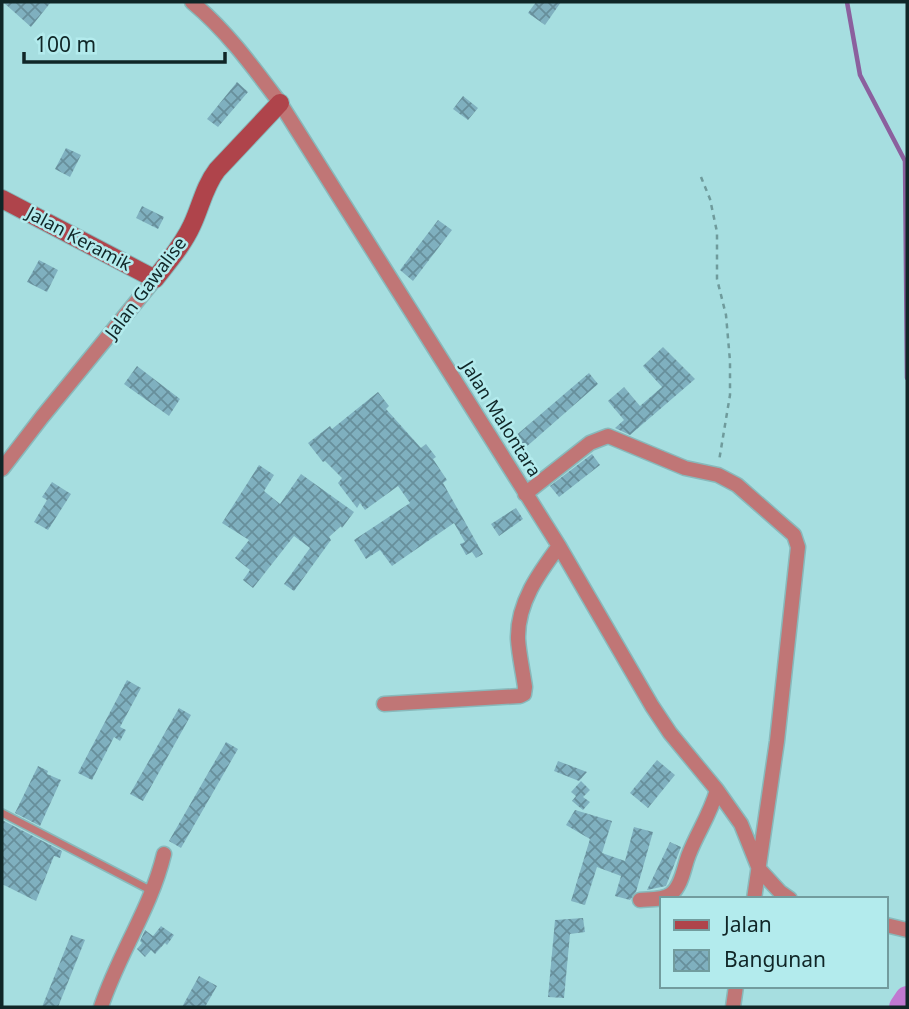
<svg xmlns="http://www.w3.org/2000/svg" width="909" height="1009" viewBox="0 0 909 1009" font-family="'Noto Sans',sans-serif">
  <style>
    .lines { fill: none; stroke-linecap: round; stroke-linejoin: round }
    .stream { stroke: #8b609e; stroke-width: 4.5 }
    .river { stroke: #c079d1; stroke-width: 24 }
    .building { fill: url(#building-cross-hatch) }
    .lane-casing { stroke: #88b9bb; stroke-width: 10 }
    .street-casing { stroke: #88b9bb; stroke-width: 17 }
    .secondary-casing { stroke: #88b9bb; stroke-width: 20 }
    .path { stroke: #6f9b9c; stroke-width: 2.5; stroke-dasharray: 5 5; stroke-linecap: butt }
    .lane { stroke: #c07676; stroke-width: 7 }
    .street { stroke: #c07676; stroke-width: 14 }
    .secondary { stroke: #af444b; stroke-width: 18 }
    .labels { text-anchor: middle; stroke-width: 5; stroke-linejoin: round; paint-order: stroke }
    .street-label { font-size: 18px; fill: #102627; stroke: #b3ebed }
  </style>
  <defs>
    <pattern id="building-cross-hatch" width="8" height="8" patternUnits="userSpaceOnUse" patternTransform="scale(1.75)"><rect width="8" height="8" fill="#7fb0bf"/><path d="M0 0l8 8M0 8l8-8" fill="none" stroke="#678f9b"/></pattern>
  </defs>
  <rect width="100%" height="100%" fill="#a6dee0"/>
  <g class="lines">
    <path class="stream" d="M847,2L860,75L905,161L907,378"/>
    <path class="river" d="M901,1007L907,998"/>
  </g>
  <path class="building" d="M3,2H51L31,27Z
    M536,2H561L545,25L528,13Z
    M237,82L248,92L218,127L207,119Z
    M463,96L478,108L468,120L453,109Z
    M66,148L81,155L70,177L55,169Z
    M142,206L164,217L158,229L136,218Z
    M438,220L452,230L413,281L400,270Z
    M39,260L58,270L47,292L27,282Z
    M663,347L695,379L630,435L617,429L615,428L624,420L608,401L624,387L640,406L662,387L643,366Z
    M137,366L180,399L169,416L124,384Z
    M589,373L598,384L517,455L507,443Z
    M378,392L389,406L386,409L421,448L426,444L436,457L433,459L447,480L443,483L483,554L476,558L472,552L466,555L460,544L465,542L454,523L392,566L380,550L366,559L354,540L410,503L398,486L365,510L360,503L357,508L338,483L342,478L325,461L323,462L308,443L330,426L332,429Z
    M592,454L600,465L559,497L550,486Z
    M259,465L274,475L264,491L280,504L301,474L354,512L342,528L341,526L329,537L331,540L294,591L284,584L310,548L294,536L253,588L243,580L250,570L235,558L249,540L222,523Z
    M52,482L71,494L48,530L34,522L47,500L42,497Z
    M516,508L523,519L499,536L491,524Z
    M127,680L141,688L120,727L126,730L120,741L114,737L92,780L78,773Z
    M179,708L191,715L143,801L130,794Z
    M226,742L238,749L181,848L169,841Z
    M657,760L675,775L648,808L630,793Z
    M558,761L587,772L579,781L554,771Z
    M38,766L48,771L47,774L61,780L40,826L15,813Z
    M581,781L590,790L583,797L590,802L583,810L572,801L576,796L571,792Z
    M575,810L612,821L602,853L625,861L634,827L653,832L636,892L630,900L615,896L621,876L597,867L585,905L571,901L590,839L566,825Z
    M2,820L62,851L60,858L54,856L36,901L2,884Z
    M670,842L681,847L666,886L647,890Z
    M583,918L585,932L570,934L564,998L548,997L555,920Z
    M161,926L174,935L167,945L165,943L155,954L151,950L145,957L137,949L142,943L140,941L145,930L153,936Z
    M71,935L85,940L58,1007H42Z
    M199,976L217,986L205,1007H182Z"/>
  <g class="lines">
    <g class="lane-casing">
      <path id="lane" d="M2,813L152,891"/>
    </g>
    <g class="street-casing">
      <path id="street" d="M192,2C227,31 253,67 280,103L559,546L652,706L670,733L717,790L741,824L759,869L780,892L790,899
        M2,469L42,417L155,279
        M525,494L590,443L608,436L685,468L718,475L737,485L794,535L798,547L777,741L754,899
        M384,704L520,696L524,694L525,687C523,672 519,655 518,639C517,603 539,573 559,546
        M640,900C650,899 663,900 671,894C682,886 684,866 689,854C698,831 710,815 717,790
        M886,925L907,930
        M101,1007C118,955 151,908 164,854
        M733,1007L736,986"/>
    </g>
    <g class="secondary-casing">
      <path id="secondary" d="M2,199L155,279C168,262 183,245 192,225C201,206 204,187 217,170L280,103"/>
    </g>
    <path class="path" d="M701,177L710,199L717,232V279L726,315L730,361V395L719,461"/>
    <use href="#lane" class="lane"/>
    <use href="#street" class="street"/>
    <use href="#secondary" class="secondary"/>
  </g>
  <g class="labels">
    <g class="street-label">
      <text transform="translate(79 239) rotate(28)" y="6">Jalan Keramik</text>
      <text transform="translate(146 288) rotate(-53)" y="6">Jalan Gawalise</text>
      <text transform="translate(501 419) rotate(58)" y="6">Jalan Malontara</text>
    </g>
  </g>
  <rect width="909" height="1009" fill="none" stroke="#102627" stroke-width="7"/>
  <rect x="660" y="897" width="228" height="91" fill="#b3ebed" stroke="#729c9e" stroke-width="2"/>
  <rect x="674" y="920" width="35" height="10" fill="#af444b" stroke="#729c9e" stroke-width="2"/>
  <text x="724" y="932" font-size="21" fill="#102627">Jalan</text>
  <rect x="674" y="950" width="35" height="21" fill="url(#building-cross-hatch)" stroke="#729c9e" stroke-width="2"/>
  <text x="724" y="967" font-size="21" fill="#102627">Bangunan</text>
  <path d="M24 52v10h201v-10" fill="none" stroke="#102627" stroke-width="3.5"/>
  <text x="35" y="52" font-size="21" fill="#102627" stroke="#b3ebed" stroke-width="5" paint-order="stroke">100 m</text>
</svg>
